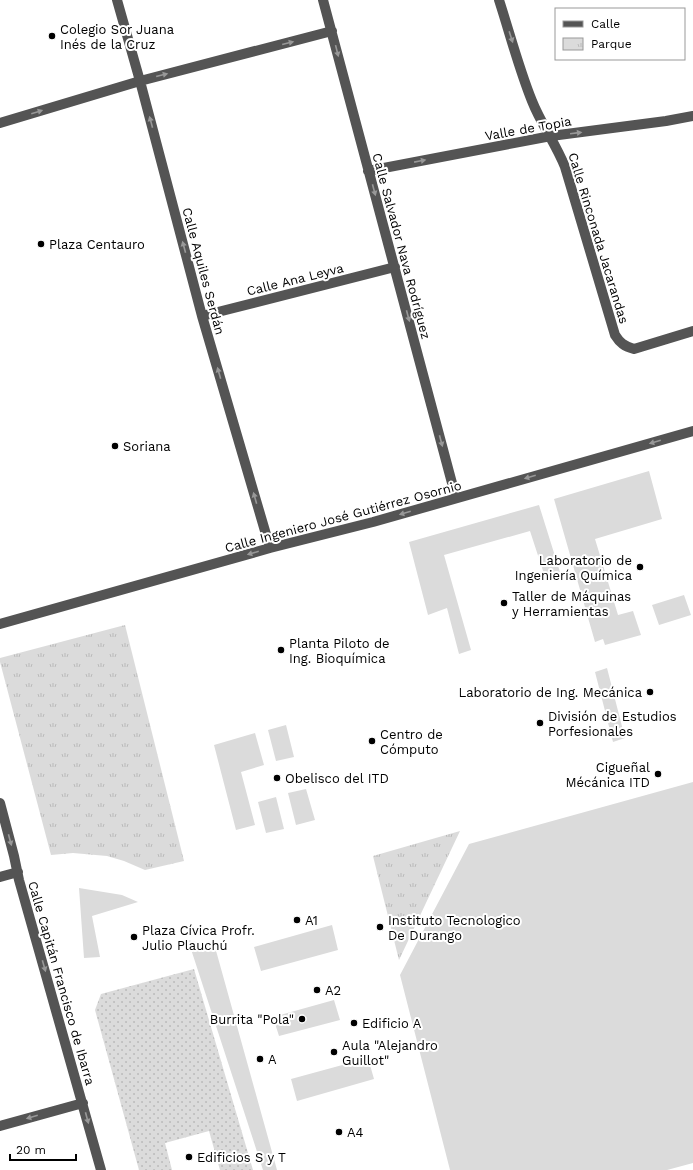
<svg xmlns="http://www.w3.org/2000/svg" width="693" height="1170" viewBox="0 0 693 1170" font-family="'Work Sans',sans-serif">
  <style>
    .grass { fill: #dbdbdb }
    .park { fill: url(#park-tufts) }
    .garden { fill: url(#garden-dots) }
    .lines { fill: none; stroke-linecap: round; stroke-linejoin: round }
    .minor { stroke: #545454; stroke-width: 10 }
    .oneway { fill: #989898 }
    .poi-dot { fill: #000; stroke: #fff; stroke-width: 1.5 }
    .labels { text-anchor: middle; stroke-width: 4; stroke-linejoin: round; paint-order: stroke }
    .poi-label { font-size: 13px; fill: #000; stroke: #fff; text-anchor: start }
    .street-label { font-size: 13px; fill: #000; stroke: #fff }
  </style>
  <defs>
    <pattern id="park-tufts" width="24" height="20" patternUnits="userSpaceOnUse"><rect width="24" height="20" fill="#dbdbdb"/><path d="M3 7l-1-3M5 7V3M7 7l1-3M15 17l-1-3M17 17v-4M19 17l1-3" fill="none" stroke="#bababa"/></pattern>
    <pattern id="garden-dots" width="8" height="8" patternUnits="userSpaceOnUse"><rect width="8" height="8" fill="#dbdbdb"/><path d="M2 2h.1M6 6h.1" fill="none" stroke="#bababa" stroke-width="1.8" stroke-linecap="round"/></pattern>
  </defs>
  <rect width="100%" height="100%" fill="#fff"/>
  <path class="grass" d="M649,471L662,519L595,539L618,615L633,611L641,635L605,645L603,639L595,642L554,499Z
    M539,505L560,572L545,577L530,531L444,555L471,650L459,654L447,608L428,615L409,542Z
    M684,595L691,615L659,625L652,605Z
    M607,668L625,738L613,742L595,672Z
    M286,725L294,757L276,761L268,730Z
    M255,733L264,765L241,772L255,825L236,830L214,745Z
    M693,782V1163L667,1170H450L400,975L469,844Z
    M306,789L315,820L296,825L288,793Z
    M276,797L284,829L266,833L258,802Z
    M79,888L122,895L138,902L92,916L100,957L84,958Z
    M332,925L338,950L261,971L254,947Z
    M188,940L215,947L277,1170H263Z
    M334,1000L340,1020L279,1036L273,1017Z
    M368,1058L374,1079L297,1101L291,1079Z"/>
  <path class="park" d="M125,625L184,861L145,870L124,861L107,856L73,853L51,855L0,662V658Z
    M460,831L399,960L373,856Z"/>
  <path class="garden" d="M194,969L253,1170H220L209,1131L165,1143L172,1170H139L95,1010L101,994Z"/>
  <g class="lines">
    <path class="minor" d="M117,0L140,81L202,316L270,548
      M323,0L456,498
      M499,0C510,34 519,69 532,101C541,124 556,144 565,167L615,335C620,343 624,346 634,349L693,331
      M0,123L140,81L332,31
      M368,171L551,136L666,121L693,116
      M202,316L395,267
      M0,624L270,548L373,522L693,431
      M0,803L14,856L19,880L101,1170
      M0,877L18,872
      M0,1126L83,1103"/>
  </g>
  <defs><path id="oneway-solid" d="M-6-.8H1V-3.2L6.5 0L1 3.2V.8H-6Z"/></defs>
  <g class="oneway">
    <use href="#oneway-solid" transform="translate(511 37) rotate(72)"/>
    <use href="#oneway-solid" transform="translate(288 43) rotate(-14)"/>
    <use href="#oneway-solid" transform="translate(337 51) rotate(76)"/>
    <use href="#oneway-solid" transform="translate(162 75) rotate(-14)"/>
    <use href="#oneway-solid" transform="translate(37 112) rotate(-17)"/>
    <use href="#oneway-solid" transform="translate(151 122) rotate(-105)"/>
    <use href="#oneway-solid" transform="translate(576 133) rotate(-7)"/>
    <use href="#oneway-solid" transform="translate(420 161) rotate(-11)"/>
    <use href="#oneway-solid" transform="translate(374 190) rotate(75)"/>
    <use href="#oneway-solid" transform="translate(184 247) rotate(-105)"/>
    <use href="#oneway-solid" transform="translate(408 316) rotate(75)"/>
    <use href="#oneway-solid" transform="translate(219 373) rotate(-106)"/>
    <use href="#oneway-solid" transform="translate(441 441) rotate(75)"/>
    <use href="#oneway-solid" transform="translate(655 442) rotate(164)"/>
    <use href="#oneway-solid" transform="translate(530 477) rotate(164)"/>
    <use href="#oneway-solid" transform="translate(255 498) rotate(-106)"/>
    <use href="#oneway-solid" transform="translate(405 513) rotate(164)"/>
    <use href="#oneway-solid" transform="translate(253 553) rotate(164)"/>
    <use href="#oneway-solid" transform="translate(10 840) rotate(75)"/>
    <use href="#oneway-solid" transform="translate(44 966) rotate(74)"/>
    <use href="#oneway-solid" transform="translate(32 1117) rotate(164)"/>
    <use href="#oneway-solid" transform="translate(87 1118) rotate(75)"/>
  </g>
  <g class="poi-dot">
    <circle cx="52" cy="36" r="4"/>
    <circle cx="41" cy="244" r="4"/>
    <circle cx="115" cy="446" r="4"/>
    <circle cx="640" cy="567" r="4"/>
    <circle cx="504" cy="603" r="4"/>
    <circle cx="281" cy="650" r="4"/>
    <circle cx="650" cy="692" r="4"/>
    <circle cx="540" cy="723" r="4"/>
    <circle cx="372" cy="741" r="4"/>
    <circle cx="658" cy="774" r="4"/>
    <circle cx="277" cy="778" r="4"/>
    <circle cx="297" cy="920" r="4"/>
    <circle cx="380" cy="927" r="4"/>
    <circle cx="134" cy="937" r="4"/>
    <circle cx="317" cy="990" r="4"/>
    <circle cx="302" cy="1019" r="4"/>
    <circle cx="354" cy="1023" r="4"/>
    <circle cx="334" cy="1052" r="4"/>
    <circle cx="260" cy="1059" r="4"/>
    <circle cx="339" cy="1132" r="4"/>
    <circle cx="189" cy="1157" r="4"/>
  </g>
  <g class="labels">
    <g class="poi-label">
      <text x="60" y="34">Colegio Sor Juana<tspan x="60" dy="15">Inés de la Cruz</tspan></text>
      <text x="49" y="249">Plaza Centauro</text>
      <text x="123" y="451">Soriana</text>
      <text x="632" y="565" text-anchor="end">Laboratorio de<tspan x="632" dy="15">Ingeniería Química</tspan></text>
      <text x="512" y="601">Taller de Máquinas<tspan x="512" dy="15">y Herramientas</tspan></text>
      <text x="289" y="648">Planta Piloto de<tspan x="289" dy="15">Ing. Bioquímica</tspan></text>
      <text x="642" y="697" text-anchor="end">Laboratorio de Ing. Mecánica</text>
      <text x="548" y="721">División de Estudios<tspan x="548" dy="15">Porfesionales</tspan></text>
      <text x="380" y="739">Centro de<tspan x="380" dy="15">Cómputo</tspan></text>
      <text x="650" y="772" text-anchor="end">Cigueñal<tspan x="650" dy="15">Mécánica ITD</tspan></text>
      <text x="285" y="783">Obelisco del ITD</text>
      <text x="305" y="925">A1</text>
      <text x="388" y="925">Instituto Tecnologico<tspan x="388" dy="15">De Durango</tspan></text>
      <text x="142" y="935">Plaza Cívica Profr.<tspan x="142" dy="15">Julio Plauchú</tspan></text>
      <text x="325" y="995">A2</text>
      <text x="294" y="1024" text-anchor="end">Burrita "Pola"</text>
      <text x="362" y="1028">Edificio A</text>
      <text x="342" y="1050">Aula "Alejandro<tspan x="342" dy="15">Guillot"</tspan></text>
      <text x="268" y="1064">A</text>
      <text x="347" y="1137">A4</text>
      <text x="197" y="1162">Edificios S y T</text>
    </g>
    <g class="street-label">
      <text transform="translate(528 128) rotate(-10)" y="5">Valle de Topia</text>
      <text transform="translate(599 238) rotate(73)" y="5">Calle Rinconada Jacarandas</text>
      <text transform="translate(402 246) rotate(75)" y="5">Calle Salvador Nava Rodríguez</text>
      <text transform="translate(204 271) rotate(75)" y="5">Calle Aquiles Serdán</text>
      <text transform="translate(295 279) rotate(-14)" y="5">Calle Ana Leyva</text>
      <text transform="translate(343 516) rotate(-15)" y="5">Calle Ingeniero José Gutiérrez Osornio</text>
      <text transform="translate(62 983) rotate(74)" y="5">Calle Capitán Francisco de Ibarra</text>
    </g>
  </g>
  <rect x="555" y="8" width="130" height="52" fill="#ffffff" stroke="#999999"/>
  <rect x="563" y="21" width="20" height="6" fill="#545454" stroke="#999999"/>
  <text x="591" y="28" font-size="12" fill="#000000">Calle</text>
  <rect x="563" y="38" width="20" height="12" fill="url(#park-tufts)" stroke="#999999"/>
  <text x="591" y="48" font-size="12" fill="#000000">Parque</text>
  <path d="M10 1154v6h66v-6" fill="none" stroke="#000000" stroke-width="2"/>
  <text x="16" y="1154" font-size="12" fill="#000000" stroke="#ffffff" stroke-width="3" paint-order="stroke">20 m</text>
</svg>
